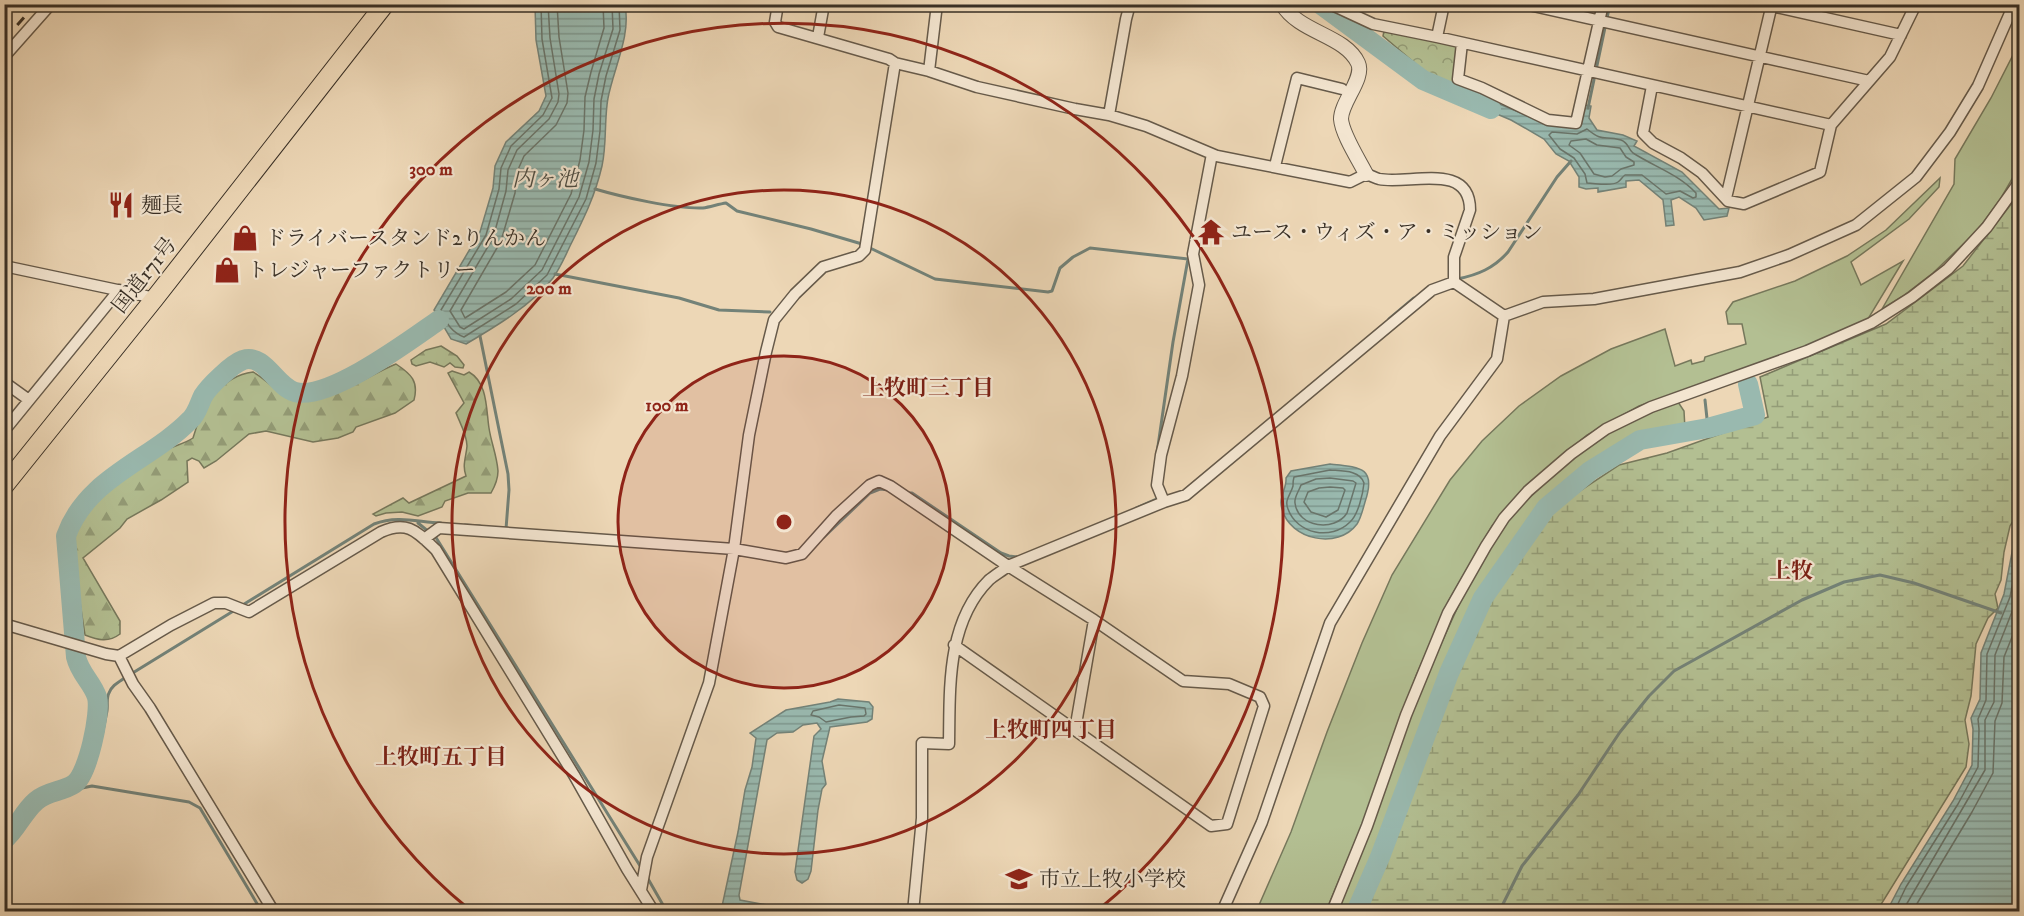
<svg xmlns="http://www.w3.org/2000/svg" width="2024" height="916" viewBox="0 0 2024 916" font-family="'IM FELL DW Pica','Noto Serif JP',serif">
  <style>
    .grass { fill: #b3bf92; stroke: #76785c; stroke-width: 1.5 }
    .forest { fill: url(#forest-firs); stroke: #76785c; stroke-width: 1.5 }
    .wetland { fill: url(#wetland-marsh); stroke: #76785c; stroke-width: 1.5 }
    .park { fill: url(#park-crowns); stroke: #76785c; stroke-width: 1.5 }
    .water { fill: url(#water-rules); stroke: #738278; stroke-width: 1.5 }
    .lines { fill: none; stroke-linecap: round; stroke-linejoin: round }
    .shore { stroke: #69746a; stroke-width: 1.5 }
    .stream { stroke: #738278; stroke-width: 3 }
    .river { stroke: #99b9af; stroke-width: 20 }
    .minor-casing { stroke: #665a4a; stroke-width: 13 }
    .tertiary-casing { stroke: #665a4a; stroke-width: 16 }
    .trunk-casing { stroke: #393026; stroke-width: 20 }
    .minor { stroke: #f3e5d0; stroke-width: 10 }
    .tertiary { stroke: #f3e5d0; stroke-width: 14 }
    .trunk { stroke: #edd7b6; stroke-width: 18 }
    .rail { stroke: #393026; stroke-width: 3; stroke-dasharray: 10 10; stroke-linecap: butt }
    .ring { fill: none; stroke: #8f2418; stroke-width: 3 }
    .labels { text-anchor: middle; stroke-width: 4.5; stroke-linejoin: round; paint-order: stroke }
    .poi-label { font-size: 21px; fill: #393026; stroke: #f3e5d0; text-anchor: start }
    .street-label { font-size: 21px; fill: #393026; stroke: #f3e5d0 }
    .water-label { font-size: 22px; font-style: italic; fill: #4c4b41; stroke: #f3e5d0 }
    .neighbourhood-label { font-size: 22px; font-weight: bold; fill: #7a1f14; stroke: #f3e5d0 }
    .centre { fill: #8f2418; stroke: #f3e5d0; stroke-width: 3 }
    .ring-label { font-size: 18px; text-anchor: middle; font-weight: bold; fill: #8f2418; stroke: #f3e5d0; stroke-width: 4.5; stroke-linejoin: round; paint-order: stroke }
  </style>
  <defs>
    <pattern id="forest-firs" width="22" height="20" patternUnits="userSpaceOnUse" patternTransform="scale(1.5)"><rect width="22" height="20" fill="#b3bf92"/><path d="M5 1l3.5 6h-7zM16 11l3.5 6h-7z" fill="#939c77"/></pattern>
    <pattern id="wetland-marsh" width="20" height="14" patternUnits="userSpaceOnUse" patternTransform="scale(1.5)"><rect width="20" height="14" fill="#b3bf92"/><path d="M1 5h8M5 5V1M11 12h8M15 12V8" fill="none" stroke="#939c77"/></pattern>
    <pattern id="park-crowns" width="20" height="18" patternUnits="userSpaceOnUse" patternTransform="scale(1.5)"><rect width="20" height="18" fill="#b3bf92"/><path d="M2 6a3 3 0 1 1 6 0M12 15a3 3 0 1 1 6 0" fill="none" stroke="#939c77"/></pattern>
    <pattern id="water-rules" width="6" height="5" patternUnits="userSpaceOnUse" patternTransform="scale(1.5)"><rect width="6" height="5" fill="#99b9af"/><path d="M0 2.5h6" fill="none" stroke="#7e978e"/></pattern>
  </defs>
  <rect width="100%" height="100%" fill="#edd7b6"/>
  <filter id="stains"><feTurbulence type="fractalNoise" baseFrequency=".00333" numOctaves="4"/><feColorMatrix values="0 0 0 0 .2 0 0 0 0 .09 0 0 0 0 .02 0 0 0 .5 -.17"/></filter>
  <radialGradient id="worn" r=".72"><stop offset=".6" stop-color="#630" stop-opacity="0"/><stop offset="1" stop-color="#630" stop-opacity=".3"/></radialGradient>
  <path class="grass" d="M2013,55L2019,57V167L2001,198L1977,231L1933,273L1903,296L1882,309L1954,184L1955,159L1991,98Z
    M1940,178L1939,187L1909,219L1851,262L1861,285L1903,261L1868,319L1795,352L1639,406L1587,435L1528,484L1492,526L1449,600L1416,676L1361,828L1326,911L1256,912L1291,832L1327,732L1362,643L1392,575L1450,480L1482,441L1519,406L1561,376L1611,349L1665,329L1675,366L1691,360L1692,364L1704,361L1705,357L1746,344L1742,324H1728L1726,312L1733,302L1795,281L1847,256L1886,230Z
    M1678,402L1684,411L1685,429L1643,435L1622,445L1567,483L1528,521L1491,572L1461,631L1411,759L1378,855L1353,911L1336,912L1421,688L1461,600L1480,563L1512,515L1557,471L1593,441L1647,414Z"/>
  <path class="forest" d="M441,346L457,356L464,365L463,368L455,367L450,363L444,367L430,362L416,366L412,364L411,360L426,350Z
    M396,364C411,374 419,381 414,400L395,413L356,427L353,432L338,438L313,442L266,431L249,434L216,461L204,468L199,461L192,458L187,461L188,482L161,500L127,519L120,528L83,558L120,621V634C108,643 98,640 85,635L71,544C72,540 72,535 73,531C87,503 141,464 168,449C176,445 184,444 193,438C201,409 220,376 253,372C263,377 270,386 279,391C320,413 359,379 396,364Z
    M452,371L464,375L469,372C488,383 486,409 489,428C491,442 497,456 498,471C498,479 495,486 491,493H468L445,501L442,507L418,516L402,512L386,513L376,516L373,514L403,498L409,503L466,476C462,465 466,458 467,446C467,435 460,423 456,413L464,403L448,373Z"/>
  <path class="wetland" d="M2019,194V511L2010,526L2004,552L2001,580L1995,594L1998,608L1988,618L1976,644L1971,696L1965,720L1969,744L1966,767L1877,911L1362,912L1399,826L1462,661L1491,600L1554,508L1619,465L1667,453L1768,417L1760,377L1886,324L1963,266Z"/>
  <path class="park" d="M1384,31L1454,45L1459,51L1452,85L1430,76L1383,36Z"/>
  <path class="water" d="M535,5H625C631,36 614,67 608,98C604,120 607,143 602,166C595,196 584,218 570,246C565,257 560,268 553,278C532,305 495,327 466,344L451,339L434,310L480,232L493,188L495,166L506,142L539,111L546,96L536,40Z
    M1466,90L1549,125L1577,128L1581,125L1585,105L1591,106L1589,118L1597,130L1623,135L1637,141L1634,146L1682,172L1719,209L1729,208L1727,216L1704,220L1696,208L1679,197L1671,200L1674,225L1666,226L1663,200L1639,180L1626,181V187L1598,192V188L1586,189L1579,187V177L1569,161L1556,154L1544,139L1511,120L1466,101Z
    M1330,464C1360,467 1377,467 1365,502C1363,509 1361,518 1357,524C1338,550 1290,540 1282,509C1278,497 1287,489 1286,478L1291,471Z
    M2019,525V911H1887L1901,884L1953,801L1972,765L1973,729L1971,718L1980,699L1981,653L2004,594L2015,537Z
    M838,699L869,702L873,707L872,719L867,722L830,727L822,761L826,784L822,789L818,810L811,871L808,879L802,883L797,880L795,872L814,736L821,729L817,723L803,725L793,732L777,733L767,740L739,895L740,900L783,908L785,911H721L738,832L745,790L752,767L756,738L750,733L786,710L830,702Z"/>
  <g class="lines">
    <path class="shore" d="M541,4L542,39L552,98L543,115L511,146L501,168L499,189L486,235L441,310C445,322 453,333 464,337L516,304L547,275L586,199L596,163L600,131L601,101L606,76L620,30L619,4
      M548,4L550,38L559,94L558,102L549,119L517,150L508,170L506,191L493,238L450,311L460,327L464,329L511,299L542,270L579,197L589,162L593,130L594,99L599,74L613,29L612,4
      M557,4L559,37L568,93L567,103L556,125L524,156L517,172L515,193L501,241L461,310L465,318L506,292L535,265L571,194L580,160L584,130L585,97L591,72L604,28L603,4
      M1587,129C1604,143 1603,135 1621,140C1629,143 1628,149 1633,153C1655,167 1678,174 1696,193V197L1693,198L1680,191L1666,194L1642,175H1625C1622,177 1621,180 1618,182C1611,187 1595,183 1587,183L1585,174L1574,158L1560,149L1549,135L1552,132L1577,134Z
      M1586,139L1597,145L1620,148L1626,157L1634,162V165L1621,169L1612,176L1605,177L1594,174L1580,153L1569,145L1571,141Z
      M1330,470C1342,471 1360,470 1364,483C1363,494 1358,515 1350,522C1331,541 1297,534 1288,509C1284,500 1291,494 1293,486C1293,483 1293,480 1294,477Z
      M1330,478L1353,481L1356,483L1347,513C1335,532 1298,528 1295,503C1294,497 1299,491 1301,485L1316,479Z
      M1330,487L1343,488L1345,490L1338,510L1326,517L1311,512L1304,502L1308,492L1319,488Z
      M839,705L865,708L866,714L864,716L851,717L826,722L819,717L811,715L813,711Z
      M1894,912L1906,887L1958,804L1978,767L1979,729L1978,719L1986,700L1987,654L2010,597L2020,546
      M1902,912L1985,770V720L1994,702L1995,655L2017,599L2020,587
      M1912,912L1972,812L1993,773L1995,721L2002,703L2004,657L2020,617"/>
    <path class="stream" d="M1588,108L1610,4
      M595,189C622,197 675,209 703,208C710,207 719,204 726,203L737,211L811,229L862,244
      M868,247L935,279L1048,292L1052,291L1060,268L1073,257L1090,248L1188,259L1173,342L1157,453
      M555,274L679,298L719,310L770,312
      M1457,279C1478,275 1494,268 1508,252L1557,177L1571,161
      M1389,319L1414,298
      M480,336L508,474L509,490L506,529H504
      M1705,400L1708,428
      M908,493H912L1001,553L1009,556L1017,557
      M1136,508L1161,497
      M418,523L429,532
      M465,525L480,526
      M435,536L642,869
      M824,537L870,493L880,489L889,490
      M241,606L374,524C398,515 417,522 441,523
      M131,674L235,610
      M82,788L92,786L189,802L200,808L262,912
      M4,850C20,838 27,816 43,805C61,792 82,797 91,773C99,754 103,731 107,711C108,705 106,698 109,693C112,685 119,682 126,677
      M647,877L667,912
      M1499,912L1522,866L1578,795L1620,732L1649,696L1674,671L1802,600L1844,582L1880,575L1914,583L2001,613"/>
    <path class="river" d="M1320,4L1423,80L1491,109
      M4,840C17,829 23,812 36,801C47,791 62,792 74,784C88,775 101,713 97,697C92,682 80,674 76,657L66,536C87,477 150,461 190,420C197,414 199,404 203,396C209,386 232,364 243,360C265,353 275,386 295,392C329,401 410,340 439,320
      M1356,912L1380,857L1449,673L1483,598L1546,508L1590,471L1640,440L1708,428L1755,415L1748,384"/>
    <g class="minor-casing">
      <path id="minor" d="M778,4L775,22L778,27L889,59L895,63L929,71L977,87L1075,109L1109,115L1146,126L1217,156L1350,182L1366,174C1370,175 1375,178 1379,179C1409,185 1470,161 1470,210L1454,257V282
        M1330,4L1373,24L1437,37L1831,125L1820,172L1744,204L1728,201L1702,173L1681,158L1653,143L1643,133L1652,86
        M1525,4L1869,81
        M1767,5L1901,35
        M818,37L824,4
        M1437,37L1444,4
        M1462,43L1458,79L1482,88L1548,120L1576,123L1603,4
        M4,57L51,4
        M929,71L937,4
        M1109,115L1126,19L1130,4
        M1831,125L1890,57L1916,4
        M1275,166L1297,78L1342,89
        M1726,198L1772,4
        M4,266L155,298
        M1454,282L1504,316
        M1504,316L1543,302L1594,299L1740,272L1789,255L1856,225L1916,177L1950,132L1978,86L2014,4
        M4,382L29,400
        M4,431L119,290
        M1164,502L1157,485L1161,455L1182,376L1199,285L1193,254L1212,154
        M424,539L439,528L734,549L786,558L802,554L836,516L870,485L879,481L890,486L1008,566L1094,620L1183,681L1229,684L1260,697L1264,706L1227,824L1211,826L954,645
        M4,624L106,654L119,656L171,625L214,603H226L249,612L381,532C408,520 417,532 436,550L574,775L627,869L654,912
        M119,656L133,684L150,708L274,912
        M1075,730L1094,620
        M641,890L647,857L709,683L734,549L749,435L766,352L774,320L795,294L823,267L859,256L865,250L895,63
        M913,912L922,818V743L949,744C950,689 946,623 989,580C995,575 1002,571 1008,566L1164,502L1186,495L1432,290L1454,282
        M1222,912L1262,822L1330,623L1440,436L1497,359L1504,316
        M1332,912L1367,826L1406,715L1448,613L1486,546L1504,518L1528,491L1571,454L1606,429L1651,407L1807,351L1871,323L1912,297L1948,269L1987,227L2020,181"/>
    </g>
    <g class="tertiary-casing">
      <path id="tertiary" d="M1282,4C1299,33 1345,35 1358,63C1365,78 1341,102 1341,119C1342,134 1359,160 1366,174"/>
    </g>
    <g class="trunk-casing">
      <path id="trunk" d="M4,486L155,298L385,4"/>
    </g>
    <use href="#minor" class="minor"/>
    <use href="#tertiary" class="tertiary"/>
    <use href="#trunk" class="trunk"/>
    <path class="rail" d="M4,9L9,4
      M4,40L36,4"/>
  </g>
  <circle cx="784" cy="522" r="166" fill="#8f2418" fill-opacity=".12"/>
  <g class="ring">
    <circle cx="784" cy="522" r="166"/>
    <circle cx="784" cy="522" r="332"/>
    <path d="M470 910A499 499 0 1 1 1098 910"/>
  </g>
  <defs>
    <g id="restaurant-bare" transform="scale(2.07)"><path d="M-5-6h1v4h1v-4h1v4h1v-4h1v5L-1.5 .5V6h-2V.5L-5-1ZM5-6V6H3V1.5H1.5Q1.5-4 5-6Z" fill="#8f2418" stroke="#f3e5d0" stroke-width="2.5" paint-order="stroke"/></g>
    <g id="temple-bare" transform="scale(2.07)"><path d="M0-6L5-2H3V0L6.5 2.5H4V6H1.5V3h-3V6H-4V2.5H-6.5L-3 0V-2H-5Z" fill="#8f2418" stroke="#f3e5d0" stroke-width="2.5" paint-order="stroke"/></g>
    <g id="shop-bare" transform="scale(2.07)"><path d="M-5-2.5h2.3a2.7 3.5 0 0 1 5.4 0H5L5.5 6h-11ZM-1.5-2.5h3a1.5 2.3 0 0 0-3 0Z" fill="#8f2418" stroke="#f3e5d0" stroke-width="2.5" paint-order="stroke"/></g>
    <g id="school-bare" transform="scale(2.07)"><path d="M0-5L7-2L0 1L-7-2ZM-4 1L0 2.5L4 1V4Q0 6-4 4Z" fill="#8f2418" stroke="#f3e5d0" stroke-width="2.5" paint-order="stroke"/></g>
  </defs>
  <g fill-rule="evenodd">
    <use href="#restaurant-bare" x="121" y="205"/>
    <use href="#temple-bare" x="1211" y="232"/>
    <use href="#shop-bare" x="245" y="238"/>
    <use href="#shop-bare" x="227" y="270"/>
    <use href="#school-bare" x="1019" y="879"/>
  </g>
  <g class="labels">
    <g class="poi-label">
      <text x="141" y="212">麺長</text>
      <text x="1231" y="239">ユース・ウィズ・ア・ミッション</text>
      <text x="265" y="245">ドライバースタンド2りんかん</text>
      <text x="247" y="277">トレジャーファクトリー</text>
      <text x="1039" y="886">市立上牧小学校</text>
    </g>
    <g class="street-label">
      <text transform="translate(144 275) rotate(-52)" y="7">国道171号</text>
    </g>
    <g class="water-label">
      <text x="545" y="186">内ヶ池</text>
    </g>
    <g class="neighbourhood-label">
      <text x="928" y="395">上牧町三丁目</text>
      <text x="1791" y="578">上牧</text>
      <text x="1051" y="737">上牧町四丁目</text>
      <text x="441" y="764">上牧町五丁目</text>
    </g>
  </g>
  <circle cx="784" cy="522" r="9" class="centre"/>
  <g class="ring-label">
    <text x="431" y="175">300 m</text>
    <text x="549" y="294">200 m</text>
    <text x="667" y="411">100 m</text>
  </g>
  <rect width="2024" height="916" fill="none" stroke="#edd7b6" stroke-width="24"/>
  <rect x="6" y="6" width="2012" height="904" fill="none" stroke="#393026" stroke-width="3"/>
  <rect x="12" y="12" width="2000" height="892" fill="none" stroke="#393026" stroke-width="1.5"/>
  <rect width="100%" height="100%" filter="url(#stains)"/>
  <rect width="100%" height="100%" fill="url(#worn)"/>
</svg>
